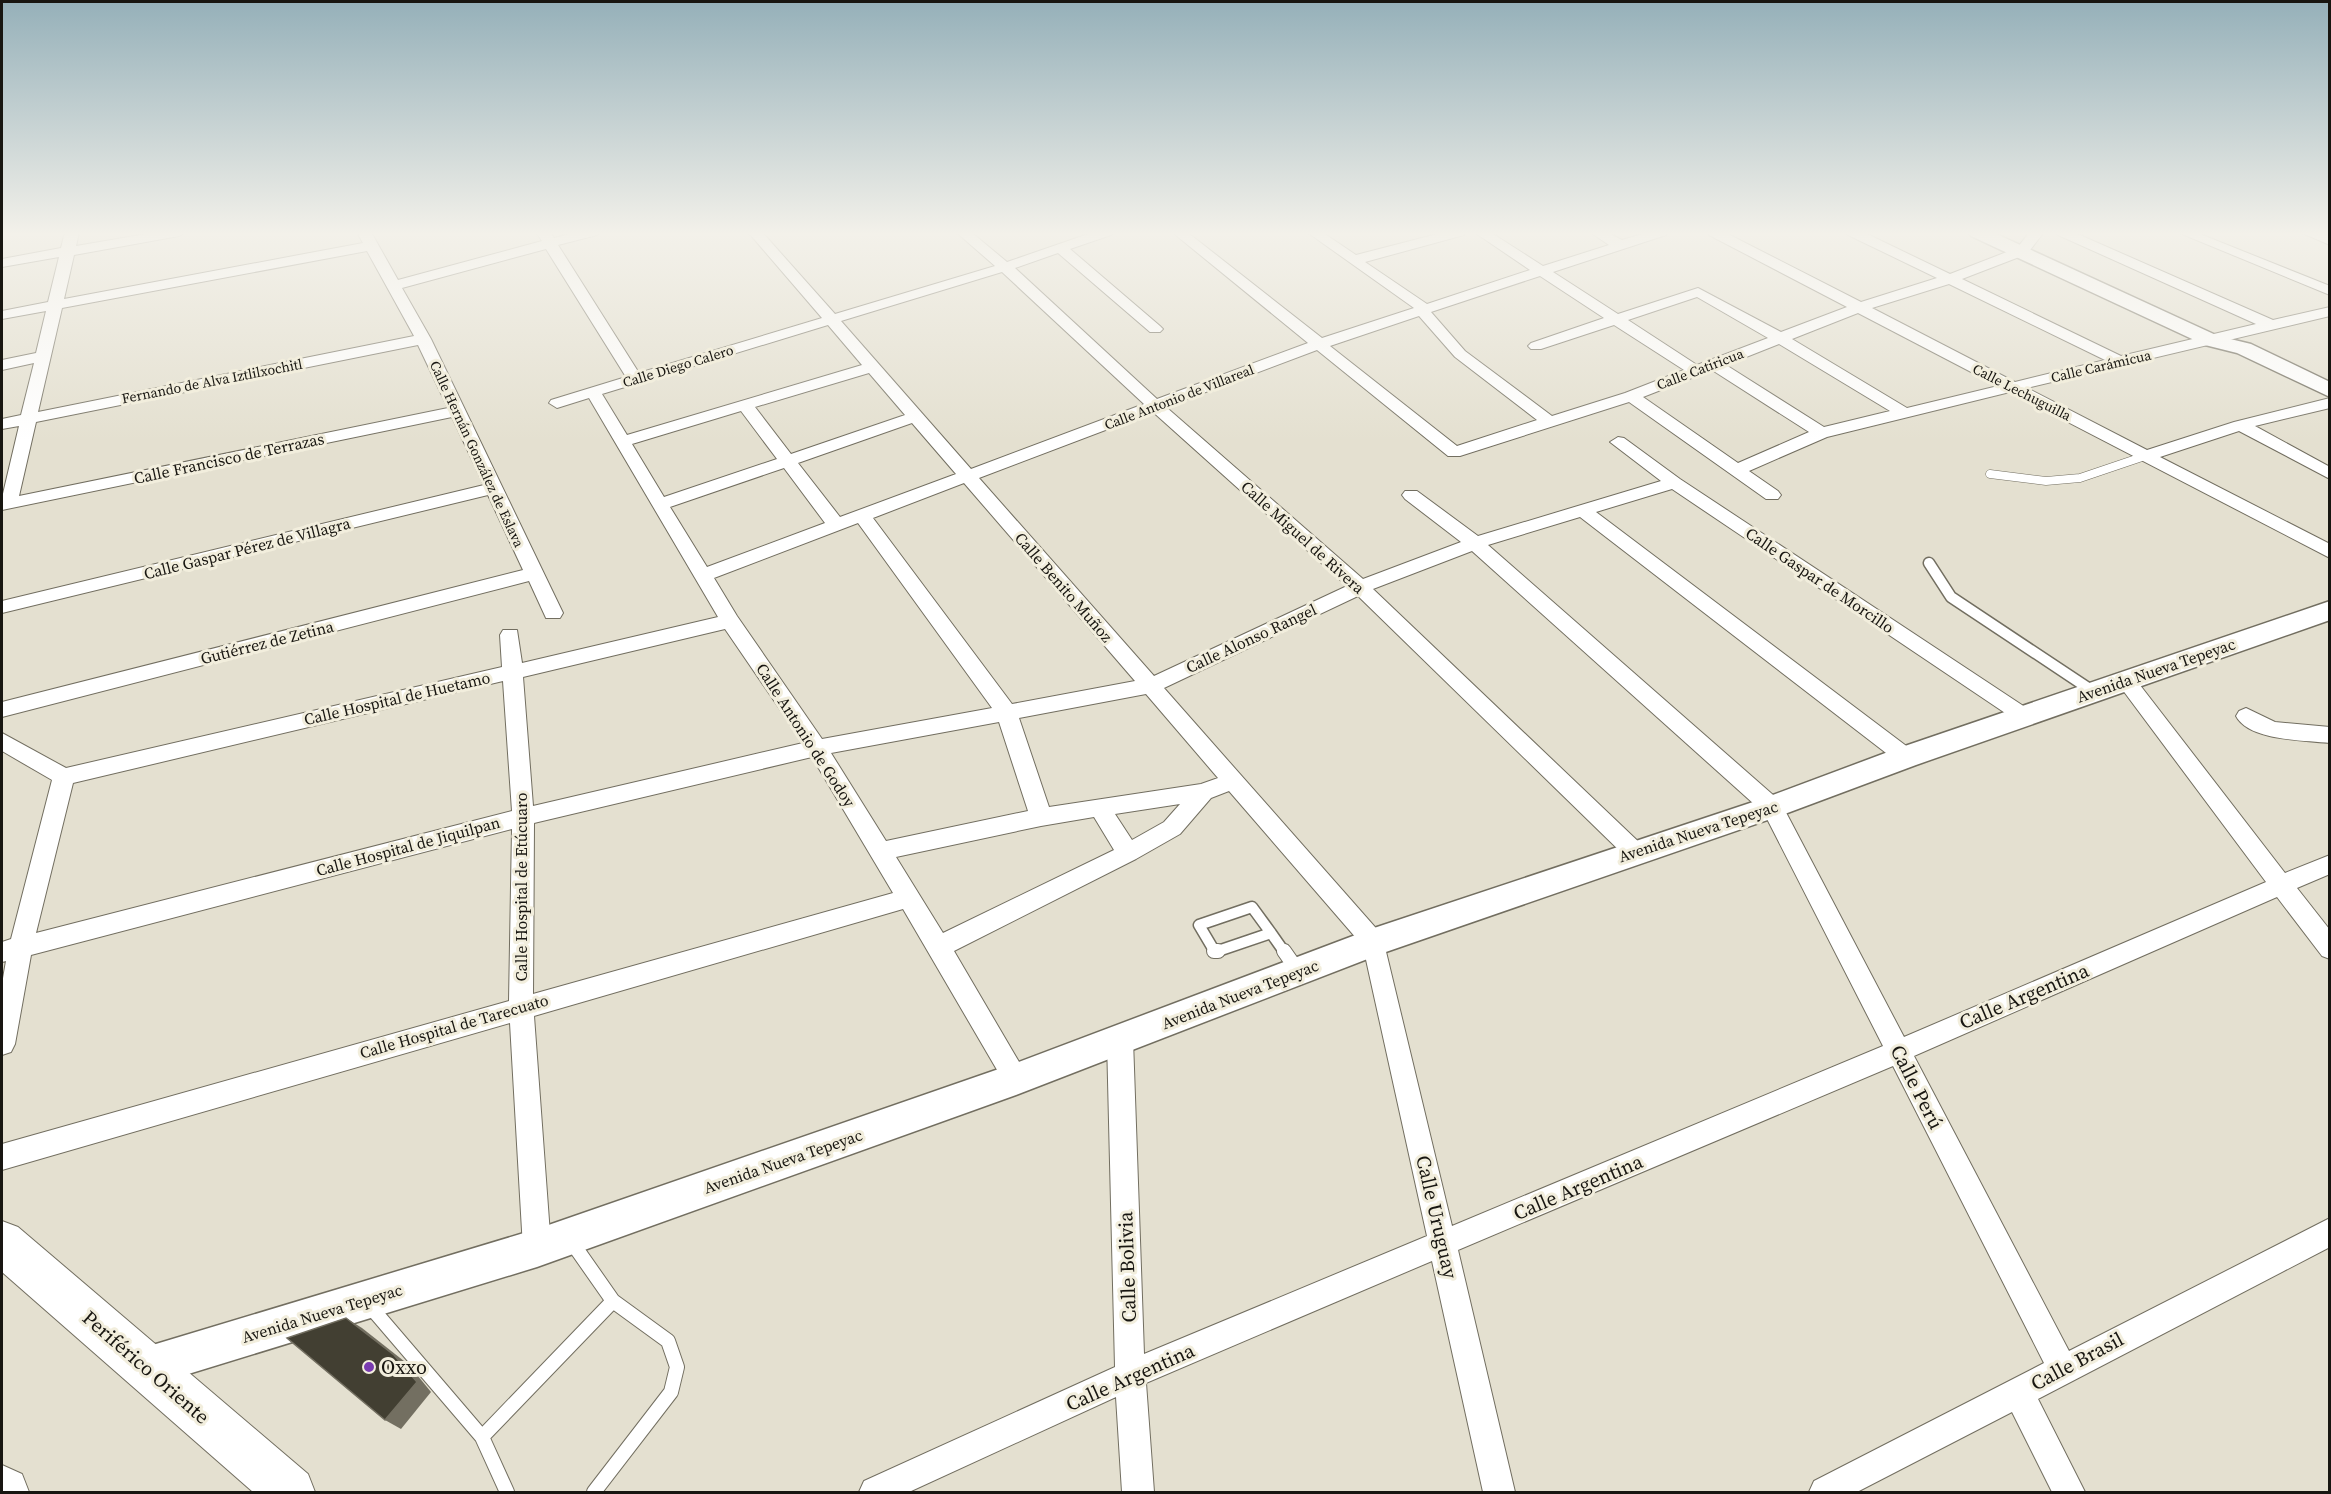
<svg xmlns="http://www.w3.org/2000/svg" width="2331" height="1494" viewBox="0 0 2331 1494" font-family="'Source Serif 4',serif">
  <style>
    .lines { fill: none; stroke-linecap: round; stroke-linejoin: round }
    .lane-far2-casing { stroke: #726e60; stroke-width: 9 }
    .lane-far1-casing { stroke: #726e60; stroke-width: 13 }
    .lane-casing { stroke: #726e60; stroke-width: 16 }
    .street-casing { stroke: #726e60; stroke-width: 2 }
    .secondary-casing { stroke: #726e60; stroke-width: 3 }
    .highway-casing { stroke: #726e60; stroke-width: 2 }
    .lane-far2 { stroke: #fff; stroke-width: 8 }
    .lane-far1 { stroke: #fff; stroke-width: 10 }
    .lane { stroke: #fff; stroke-width: 14 }
    .street { fill: #fff; fill-rule: evenodd }
    .secondary { fill: #fff; fill-rule: evenodd }
    .highway { fill: #fff; fill-rule: evenodd }
    .shaded-wall { fill: #736f61 }
    .building { fill: #423f32; stroke: #736f61; stroke-width: 1.5 }
    .poi-dot { fill: #793bb0; stroke: #f2eedd; stroke-width: 2 }
    .labels { text-anchor: middle; stroke-width: 6; stroke-linejoin: round; paint-order: stroke }
    .far-street-label { font-size: 14px; fill: #181611; stroke: #f2eedd }
    .street-label { font-size: 16px; fill: #181611; stroke: #f2eedd }
    .near-street-label { font-size: 20px; fill: #181611; stroke: #f2eedd }
    .near-poi-label { font-size: 20px; fill: #181611; stroke: #f2eedd; text-anchor: start }
  </style>
  <rect width="100%" height="100%" fill="#e4e0d0"/>
  <g class="lines">
    <g class="lane-far2-casing">
      <path id="lane-far2" d="M1990,474L2046,481L2080,478L2145,456"/>
    </g>
    <g class="lane-far1-casing">
      <path id="lane-far1" d="M1929,563L1951,597L2094,692
        M1252,907L1271,933L1215,952L1199,925Z
        M1271,933L1285,953"/>
    </g>
    <g class="lane-casing">
      <path id="lane" d="M1214,951H1218
        M1284,951L1298,971
        M369,1305L482,1437
        M507,1492L482,1437L613,1301L571,1241
        M594,1492L671,1392L677,1367L668,1341L613,1301"/>
    </g>
    <g class="street-casing">
      <path id="street" d="M65,232H79L76,246L158,232H186L179,236L74,255L64,299L363,243L357,232H371L398,280L542,241L536,232H550L554,238L578,232H599L597,235L558,245L639,373L822,318L748,232H762L835,314L995,266L956,232H971L1007,262L1094,232H1113L1111,235L1070,249L1160,326L1163,329L1160,332H1150L1058,253L1015,268L1157,399L1308,343L1172,232H1187L1322,338L1414,308L1307,232H1322L1356,255L1445,232H1466L1464,235L1365,262L1427,304L1530,270L1474,232H1490L1543,266L1609,245L1590,232H1606L1622,240L1649,232H1668L1666,235L1553,272L1618,314L1698,288L1781,332L1847,307L1709,235L1707,232H1724L1861,302L1937,278L1848,235L1846,232H1863L1950,274L2017,248L2030,232H2044L2027,254L1962,279L2121,356L2256,324L2058,235L2056,232H2073L2273,320L2330,307V316L2027,388L2147,450L2234,422L2330,398V408L2255,426L2330,467V479L2239,431L2160,457L2330,544V558L2010,392L1827,437L1749,471L1778,491L1781,495L1778,499H1766L1629,402L1460,456H1448L1317,350L1166,407L1363,579L1461,542L1405,499L1402,495L1405,491H1417L1478,536L1661,481L1610,442L1618,437L1624,438L1680,479L2031,711L2034,716L2031,721L2024,724L2017,721L1672,489L1596,512L1913,751L1917,757L1913,763L1906,765L1899,763L1580,517L1488,545L1780,801L1904,1037L2266,882L2116,681L2119,676L2126,674L2133,676L2285,873L2330,855V874L2297,888L2330,930V959L2322,956L2277,897L1914,1056L2069,1351L2330,1218V1247L2038,1399L2085,1492H2052L2012,1412L1857,1492H1809L1814,1481L2044,1363L1893,1066L1458,1250L1515,1492H1483L1432,1261L1146,1383L1154,1492H1122L1116,1397L909,1492H859L864,1481L1115,1367L1107,1040L1111,1032L1120,1029L1129,1032L1133,1040L1144,1354L1427,1236L1363,946L1229,791L1211,798L1180,834L1136,859L954,951L1029,1079L1025,1087L1016,1091L1007,1087L903,909L534,1016L551,1248L547,1258L537,1262L527,1258L523,1248L510,1023L2,1170V1144L509,1001L512,829L31,955L15,1044L11,1052L2,1055V984L6,961L2,962V942L11,939L52,780L2,751V733L66,768L502,667L500,635L503,630H517L522,663L718,617L589,398L557,408L549,403L551,400L626,377L546,249L402,288L431,339L563,613L560,618H546L529,581L2,717V702L523,570L488,495L2,613V601L484,485L452,417L2,510V498L19,426L2,429V419L21,415L34,363L2,370V360L36,353L46,311L2,319V311L48,302L59,257L2,267V259L61,248ZM367,251L414,336L38,412L62,308ZM1002,272L1144,404L971,469L841,321ZM1540,276L1604,318L1531,343L1528,346L1531,349H1541L1614,325L1684,370L1625,393L1552,416L1465,351L1431,312ZM1949,284L2105,360L2015,382L1872,308ZM1697,297L1768,338L1697,365L1628,320ZM1858,313L1998,386L1907,408L1792,339ZM1419,316L1455,357L1537,420L1457,446L1330,346ZM828,325L862,365L627,435L602,394ZM1779,344L1890,411L1824,427L1726,365ZM418,345L448,408L19,496L36,422ZM1712,370L1809,432L1738,463L1643,397ZM869,373L905,415L791,454L755,407ZM741,411L777,459L664,497L632,444ZM1153,412L1347,586L1154,676L979,478ZM912,423L956,474L840,517L798,463ZM784,468L825,523L707,567L670,507ZM964,483L1135,681L1012,704L873,518ZM858,523L992,708L822,739L737,616L714,578ZM1472,551L1764,813L1883,1046L1452,1226L1382,935L1164,688L1358,596L1627,858L1635,861L1643,858L1646,852L1643,846L1373,589ZM725,629L803,743L533,806L523,677ZM503,681L512,811L36,933L73,783ZM1146,694L1218,778L1201,784L1049,807L1019,718ZM999,722L1028,811L886,841L831,753ZM812,757L893,893L533,994L534,823ZM1180,804L1164,822L1132,840L1115,814ZM1094,817L1114,850L943,933L896,857L1041,826Z
        M2177,232H2195L2330,286V295Z
        M2300,232H2318L2330,236V245Z
        M2246,708L2275,722L2330,727V743C2304,740 2249,741 2236,716L2239,711Z"/>
    </g>
    <g class="secondary-casing">
      <path id="secondary" d="M1969,232H1992L2218,336L2251,344L2330,382V397L2237,353L2205,345L1971,236Z
        M2330,601V620L1916,765L1782,815L1383,953L1016,1095L537,1267L146,1387L132,1381L126,1367L132,1353L146,1347L537,1229L1016,1063L1374,928L1762,799L1896,749Z"/>
    </g>
    <g class="highway-casing">
      <path id="highway" d="M2,1221L18,1227L308,1474L315,1492H253L2,1272Z
        M2,1465L22,1474L29,1492H2Z"/>
    </g>
    <use href="#lane-far2" class="lane-far2"/>
    <use href="#lane-far1" class="lane-far1"/>
    <use href="#lane" class="lane"/>
    <use href="#street" class="street"/>
    <use href="#secondary" class="secondary"/>
    <use href="#highway" class="highway"/>
  </g>
  <path class="shaded-wall" d="M346,1318L362,1328L409,1365L431,1392L401,1429L385,1420Z"/>
  <path class="building" d="M346,1318L394,1355L417,1382L385,1420L287,1338Z"/>
  <linearGradient id="sky" x2="0" y2="1"><stop stop-color="#95b0b9"/><stop offset="0.53" stop-color="#f3f1ea"/><stop offset="1" stop-color="#f3f1ea" stop-opacity="0"/></linearGradient>
  <rect width="2331" height="441" fill="url(#sky)"/>
  <circle class="poi-dot" cx="369" cy="1367" r="6"/>
  <g class="labels">
    <g class="far-street-label">
      <text transform="translate(678 366) rotate(-17)" y="5">Calle Diego Calero</text>
      <text transform="translate(2101 366) rotate(-13)" y="5">Calle Carámicua</text>
      <text transform="translate(1700 369) rotate(-21)" y="5">Calle Catiricua</text>
      <text transform="translate(212 381) rotate(-11)" y="5">Fernando de Alva Iztlilxochitl</text>
      <text transform="translate(2022 392) rotate(27)" y="5">Calle Lechuguilla</text>
      <text transform="translate(1179 397) rotate(-21)" y="5">Calle Antonio de Villareal</text>
      <text transform="translate(477 454) rotate(65)" y="5">Calle Hernán González de Eslava</text>
    </g>
    <g class="street-label">
      <text transform="translate(229 458) rotate(-12)" y="6">Calle Francisco de Terrazas</text>
      <text transform="translate(1303 537) rotate(42)" y="6">Calle Miguel de Rivera</text>
      <text transform="translate(247 548) rotate(-14)" y="6">Calle Gaspar Pérez de Villagra</text>
      <text transform="translate(1820 580) rotate(34)" y="6">Calle Gaspar de Morcillo</text>
      <text transform="translate(1064 587) rotate(49)" y="6">Calle Benito Muñoz</text>
      <text transform="translate(1251 638) rotate(-25)" y="6">Calle Alonso Rangel</text>
      <text transform="translate(267 642) rotate(-14)" y="6">Gutiérrez de Zetina</text>
      <text transform="translate(2156 670) rotate(-19)" y="6">Avenida Nueva Tepeyac</text>
      <text transform="translate(397 698) rotate(-13)" y="6">Calle Hospital de Huetamo</text>
      <text transform="translate(806 735) rotate(57)" y="6">Calle Antonio de Godoy</text>
      <text transform="translate(1698 831) rotate(-18)" y="6">Avenida Nueva Tepeyac</text>
      <text transform="translate(408 846) rotate(-15)" y="6">Calle Hospital de Jiquilpan</text>
      <text transform="translate(521 887) rotate(-90)" y="6">Calle Hospital de Etúcuaro</text>
      <text transform="translate(1240 994) rotate(-21)" y="6">Avenida Nueva Tepeyac</text>
      <text transform="translate(454 1026) rotate(-16)" y="6">Calle Hospital de Tarecuato</text>
      <text transform="translate(783 1161) rotate(-19)" y="6">Avenida Nueva Tepeyac</text>
      <text transform="translate(322 1313) rotate(-17)" y="6">Avenida Nueva Tepeyac</text>
    </g>
    <g class="near-street-label">
      <text transform="translate(2024 996) rotate(-23)" y="7">Calle Argentina</text>
      <text transform="translate(1917 1087) rotate(63)" y="7">Calle Perú</text>
      <text transform="translate(1578 1187) rotate(-23)" y="7">Calle Argentina</text>
      <text transform="translate(1437 1217) rotate(77)" y="7">Calle Uruguay</text>
      <text transform="translate(1127 1267) rotate(-92)" y="7">Calle Bolivia</text>
      <text transform="translate(2077 1361) rotate(-28)" y="7">Calle Brasil</text>
      <text transform="translate(146 1367) rotate(41)" y="7">Periférico Oriente</text>
      <text transform="translate(1130 1377) rotate(-24)" y="7">Calle Argentina</text>
    </g>
    <g class="near-poi-label">
      <text x="381" y="1374">Oxxo</text>
    </g>
  </g>
  <rect width="2331" height="1494" fill="none" stroke="#181611" stroke-width="6"/>
</svg>
